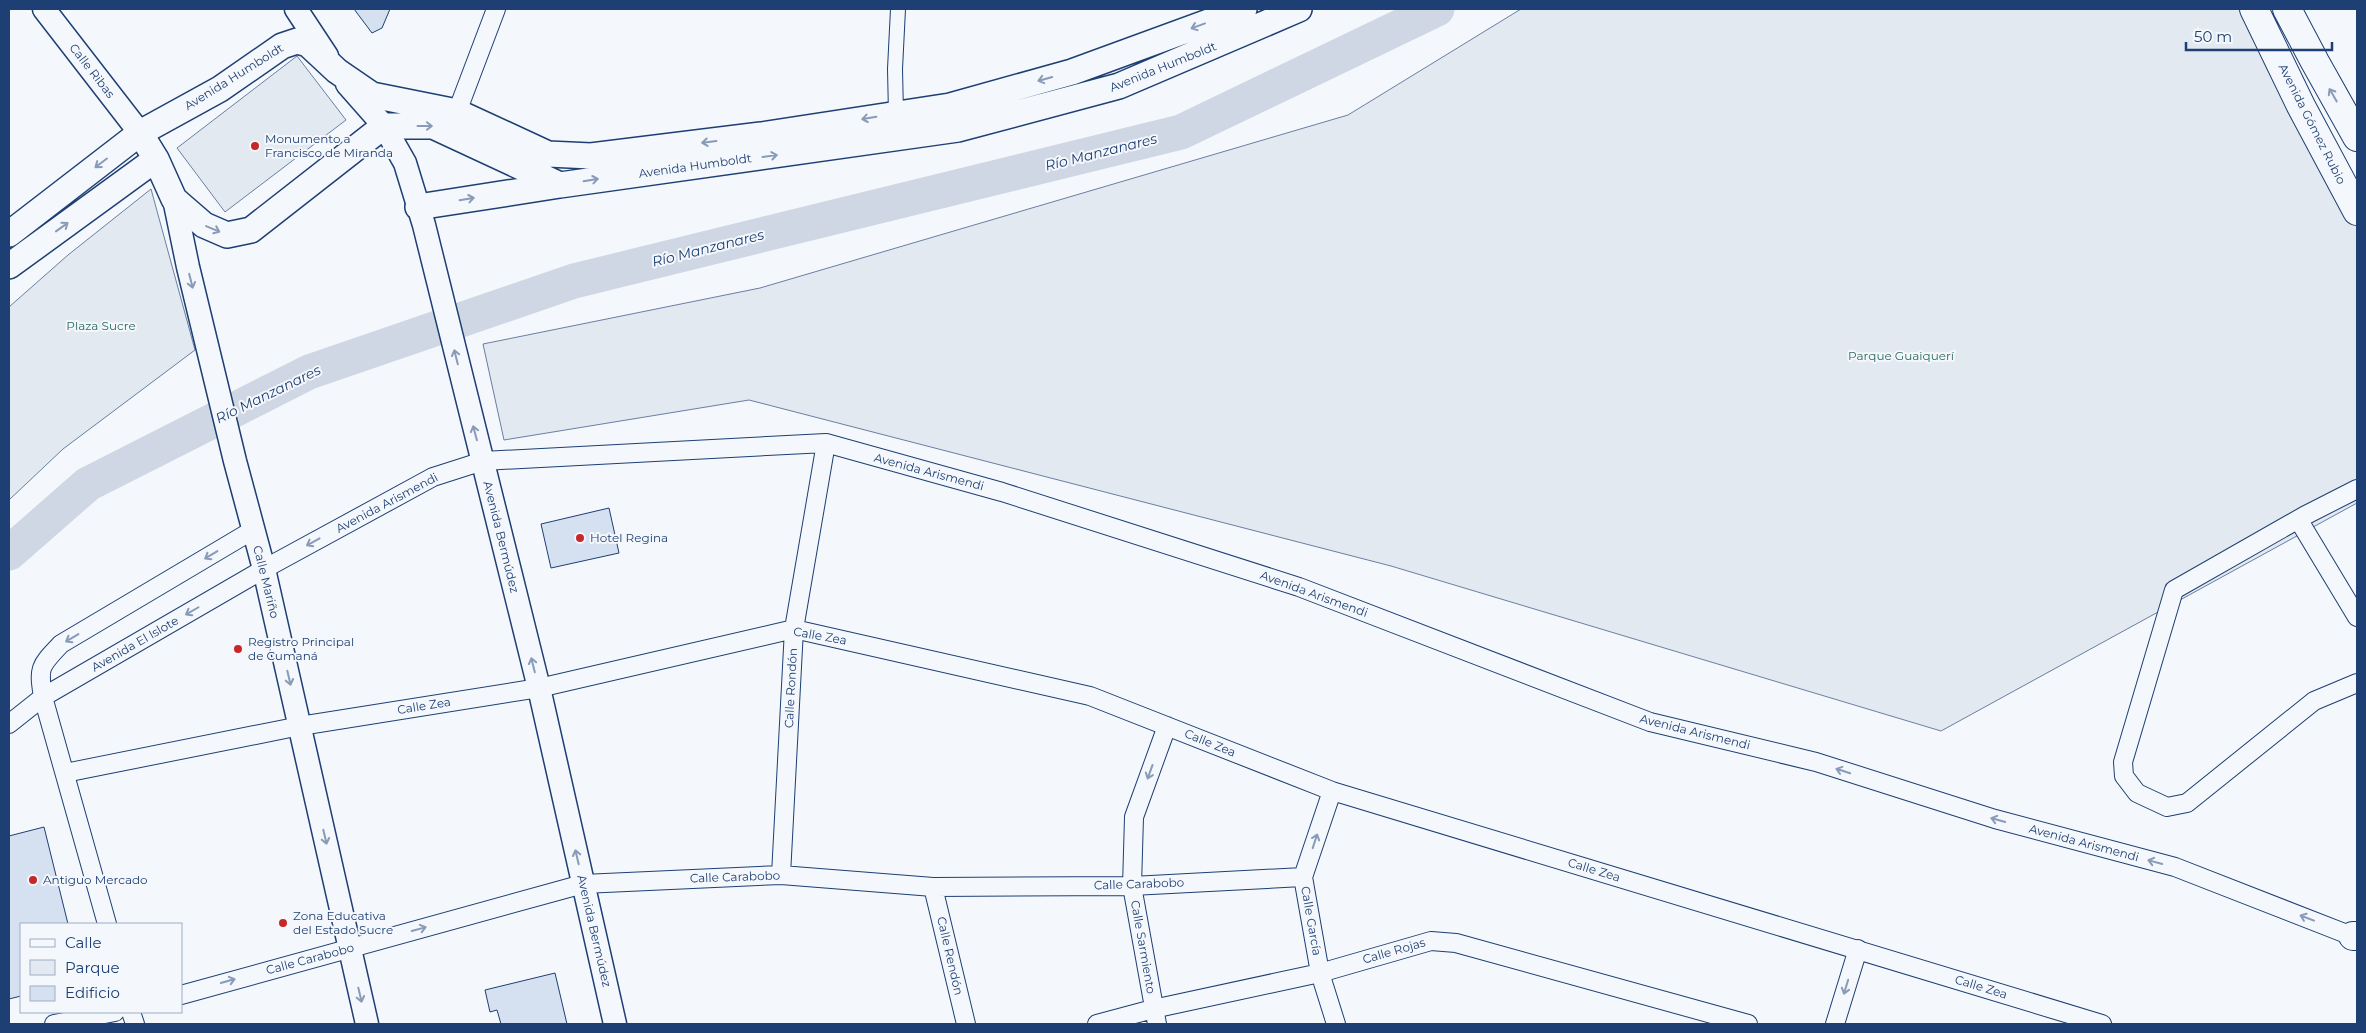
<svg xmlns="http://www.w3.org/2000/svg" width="2366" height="1033" viewBox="0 0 2366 1033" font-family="Montserrat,sans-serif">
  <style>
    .green { fill: #e3e9f0; stroke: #687fa3 }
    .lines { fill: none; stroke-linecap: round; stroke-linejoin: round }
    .river { stroke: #cfd7e4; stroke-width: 35 }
    .building { fill: #d5e0f0; stroke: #1d3f73 }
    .pedestrian-casing { stroke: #1d3f73; stroke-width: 16 }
    .minor-casing { stroke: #1d3f73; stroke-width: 20 }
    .tertiary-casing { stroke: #1d3f73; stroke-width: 25 }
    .secondary-casing { stroke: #1d3f73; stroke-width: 28 }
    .primary-casing { stroke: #1d3f73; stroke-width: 30 }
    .pedestrian { stroke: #f4f7fb; stroke-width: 14 }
    .minor { stroke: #f4f7fb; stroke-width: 18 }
    .tertiary { stroke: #f4f7fb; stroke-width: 22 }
    .secondary { stroke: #f4f7fb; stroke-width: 25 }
    .primary { stroke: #f4f7fb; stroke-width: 28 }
    .oneway { stroke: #889bb7 }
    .poi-dot { fill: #c62828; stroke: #f4f7fb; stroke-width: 2 }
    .labels { text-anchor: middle; stroke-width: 4; stroke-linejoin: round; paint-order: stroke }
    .street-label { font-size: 12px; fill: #1d3f73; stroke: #f4f7fb }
    .poi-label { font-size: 12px; fill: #1d3f73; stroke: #f4f7fb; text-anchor: start }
    .park-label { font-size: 12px; fill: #2c6c60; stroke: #f4f7fb }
    .water-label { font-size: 14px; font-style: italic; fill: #1d3f73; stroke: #f4f7fb }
  </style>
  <rect width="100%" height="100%" fill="#f4f7fb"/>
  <path class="green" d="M1521,9H2246L2357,226V503L1941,731L1391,566L749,400L504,440L483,344L760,288L1348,115Z
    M297,56L346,120L225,212L177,148Z
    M151,189L195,350L63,449L9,500V307L68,255Z"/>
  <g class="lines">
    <path class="river" d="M9,553L88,484L309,372L574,281L1181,132L1437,9"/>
  </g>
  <path class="building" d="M354,9H390L382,28L372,33Z
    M609,508L619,553L551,568L541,524Z
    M44,827L68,924H21V996L9,999V836Z
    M555,973L567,1024H501L497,1010L490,1012L485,990Z"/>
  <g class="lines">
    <g class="pedestrian-casing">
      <path id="pedestrian" d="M896,114L895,69L898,9"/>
    </g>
    <g class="minor-casing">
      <path id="minor" d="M457,112L496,9
        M2357,489L2304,516L2174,590L2123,762L2124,776L2137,793L2167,807L2187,803L2314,701L2357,683
        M2302,519L2301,524L2357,617
        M9,724L43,697L264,569L433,477L483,461L826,443L1002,492L1299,587L1650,722L1816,762L1995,819L2175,867L2357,938
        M65,773L300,726L539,688L794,629L1090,696L1332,791L2102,1024
        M1332,791L1303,877L1320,973L1336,1024
        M781,875L794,629L826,443
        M933,887L966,1024
        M107,924L43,697C38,667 40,666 61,644L253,530
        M181,995L583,884L781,875L933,887L1132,886L1303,877
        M131,1012L135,1024
        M54,1024L115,1012
        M1097,1024L1153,1009L1320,973L1431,941L1456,943L1748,1024
        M1157,1024L1132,886L1134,817L1167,726
        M1835,1024L1858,949"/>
    </g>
    <g class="tertiary-casing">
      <path id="tertiary" d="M44,9L140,133
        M296,9L327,56
        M347,84L384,126L405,163L424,225L539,688L615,1024
        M174,199L188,267L235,461L264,569L367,1024"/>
    </g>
    <g class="secondary-casing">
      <path id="secondary" d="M140,133L156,159L174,199L204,225L227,235L251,230L384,126H433L560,185L958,129L1119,86L1299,9
        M418,207L560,185
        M9,234L140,133L220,89L282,46L297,41L308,44L337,71L372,95L457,112L548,154L591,156L761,135L950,106L1072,72L1244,9
        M9,266L156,159"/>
    </g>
    <g class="primary-casing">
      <path id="primary" d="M2254,9L2301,106L2357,211
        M2287,9L2315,62L2357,137
        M2353,936H2357"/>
    </g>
    <use href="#pedestrian" class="pedestrian"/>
    <use href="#minor" class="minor"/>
    <use href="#tertiary" class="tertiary"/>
    <use href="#secondary" class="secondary"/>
    <use href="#primary" class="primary"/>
  </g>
  <defs><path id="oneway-shaft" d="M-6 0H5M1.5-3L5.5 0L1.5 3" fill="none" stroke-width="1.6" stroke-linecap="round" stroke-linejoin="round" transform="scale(1.25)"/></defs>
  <g class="oneway">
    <use href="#oneway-shaft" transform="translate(1198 26) rotate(160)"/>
    <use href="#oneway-shaft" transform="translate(1045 79) rotate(164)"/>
    <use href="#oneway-shaft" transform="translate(2333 95) rotate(-120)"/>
    <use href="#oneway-shaft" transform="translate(869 118) rotate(171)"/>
    <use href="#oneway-shaft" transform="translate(425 126)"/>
    <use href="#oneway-shaft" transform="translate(709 142) rotate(173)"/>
    <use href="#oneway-shaft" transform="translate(770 156) rotate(-8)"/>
    <use href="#oneway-shaft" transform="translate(101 163) rotate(143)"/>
    <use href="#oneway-shaft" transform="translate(591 180) rotate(-9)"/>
    <use href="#oneway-shaft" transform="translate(467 199) rotate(-9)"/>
    <use href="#oneway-shaft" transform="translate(62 227) rotate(-36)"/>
    <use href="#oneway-shaft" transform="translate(213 229) rotate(23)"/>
    <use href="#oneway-shaft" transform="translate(191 281) rotate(76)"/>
    <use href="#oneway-shaft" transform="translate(456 357) rotate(-104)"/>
    <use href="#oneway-shaft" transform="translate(475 433) rotate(-105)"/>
    <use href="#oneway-shaft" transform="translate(313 542) rotate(151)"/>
    <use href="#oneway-shaft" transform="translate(211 555) rotate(149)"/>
    <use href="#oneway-shaft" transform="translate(192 611) rotate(150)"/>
    <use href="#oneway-shaft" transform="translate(72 638) rotate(149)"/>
    <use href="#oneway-shaft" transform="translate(533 665) rotate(-104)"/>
    <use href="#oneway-shaft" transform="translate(289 678) rotate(77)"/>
    <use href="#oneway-shaft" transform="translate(1843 771) rotate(-162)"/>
    <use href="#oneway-shaft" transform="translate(1150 772) rotate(110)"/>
    <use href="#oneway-shaft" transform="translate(1998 820) rotate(-164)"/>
    <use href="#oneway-shaft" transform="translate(325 837) rotate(77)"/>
    <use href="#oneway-shaft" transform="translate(1315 841) rotate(-72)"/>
    <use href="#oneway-shaft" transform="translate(577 857) rotate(-103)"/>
    <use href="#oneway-shaft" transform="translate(2155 862) rotate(-165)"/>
    <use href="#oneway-shaft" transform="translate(2307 918) rotate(-159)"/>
    <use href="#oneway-shaft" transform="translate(419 929) rotate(-15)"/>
    <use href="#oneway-shaft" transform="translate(228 981) rotate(-16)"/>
    <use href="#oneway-shaft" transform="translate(1846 987) rotate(107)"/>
    <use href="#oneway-shaft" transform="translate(360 995) rotate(77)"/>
  </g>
  <g class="poi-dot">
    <circle cx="255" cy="146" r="5"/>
    <circle cx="580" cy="538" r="5"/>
    <circle cx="238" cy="649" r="5"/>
    <circle cx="33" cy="880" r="5"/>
    <circle cx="283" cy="923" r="5"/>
  </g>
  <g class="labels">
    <g class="street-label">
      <text transform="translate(1163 67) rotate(-22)" y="4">Avenida Humboldt</text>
      <text transform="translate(92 71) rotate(52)" y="4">Calle Ribas</text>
      <text transform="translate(234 77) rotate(-32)" y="4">Avenida Humboldt</text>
      <text transform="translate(2312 124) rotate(63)" y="4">Avenida Gómez Rubio</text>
      <text transform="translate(695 166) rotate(-8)" y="4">Avenida Humboldt</text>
      <text transform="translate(929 472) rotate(15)" y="4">Avenida Arismendi</text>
      <text transform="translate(387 503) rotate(-28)" y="4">Avenida Arismendi</text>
      <text transform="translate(501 537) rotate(76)" y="4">Avenida Bermúdez</text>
      <text transform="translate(266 582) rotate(76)" y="4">Calle Mariño</text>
      <text transform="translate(1314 594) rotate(20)" y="4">Avenida Arismendi</text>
      <text transform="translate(820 636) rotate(10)" y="4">Calle Zea</text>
      <text transform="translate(135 644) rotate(-30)" y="4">Avenida El Islote</text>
      <text transform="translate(791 688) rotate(-87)" y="4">Calle Rondón</text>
      <text transform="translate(424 706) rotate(-9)" y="4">Calle Zea</text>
      <text transform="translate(1695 732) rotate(14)" y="4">Avenida Arismendi</text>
      <text transform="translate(1210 743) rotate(22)" y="4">Calle Zea</text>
      <text transform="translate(2084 843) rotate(15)" y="4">Avenida Arismendi</text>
      <text transform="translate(1594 870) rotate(17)" y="4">Calle Zea</text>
      <text transform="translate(735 877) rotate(-2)" y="4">Calle Carabobo</text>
      <text transform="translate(1139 884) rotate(-2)" y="4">Calle Carabobo</text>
      <text transform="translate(1311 921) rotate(80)" y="4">Calle García</text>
      <text transform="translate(594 931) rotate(77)" y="4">Avenida Bermúdez</text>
      <text transform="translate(1143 947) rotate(80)" y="4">Calle Sarmiento</text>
      <text transform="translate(1394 951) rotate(-16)" y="4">Calle Rojas</text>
      <text transform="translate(950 956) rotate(77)" y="4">Calle Rendón</text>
      <text transform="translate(310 959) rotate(-15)" y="4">Calle Carabobo</text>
      <text transform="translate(1981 987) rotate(17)" y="4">Calle Zea</text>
    </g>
    <g class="poi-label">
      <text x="265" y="143">Monumento a<tspan x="265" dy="14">Francisco de Miranda</tspan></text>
      <text x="590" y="542">Hotel Regina</text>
      <text x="248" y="646">Registro Principal<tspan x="248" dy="14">de Cumaná</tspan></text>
      <text x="43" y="884">Antiguo Mercado</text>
      <text x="293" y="920">Zona Educativa<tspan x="293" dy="14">del Estado Sucre</tspan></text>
    </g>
    <g class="park-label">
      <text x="101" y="330">Plaza Sucre</text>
      <text x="1901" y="360">Parque Guaiquerí</text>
    </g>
    <g class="water-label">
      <text transform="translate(1101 152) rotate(-14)" y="5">Río Manzanares</text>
      <text transform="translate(708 248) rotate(-14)" y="5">Río Manzanares</text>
      <text transform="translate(268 394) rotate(-26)" y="5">Río Manzanares</text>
    </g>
  </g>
  <rect width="2366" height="1033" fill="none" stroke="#1d3f73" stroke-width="20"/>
  <rect x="20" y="923" width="162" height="90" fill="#f4f7fb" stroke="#9eadc5"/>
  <rect x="30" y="939" width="25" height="8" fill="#f4f7fb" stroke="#9eadc5"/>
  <text x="65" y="948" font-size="15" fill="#1d3f73">Calle</text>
  <rect x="30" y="960" width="25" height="15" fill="#e3e9f0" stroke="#9eadc5"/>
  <text x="65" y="973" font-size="15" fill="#1d3f73">Parque</text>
  <rect x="30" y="986" width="25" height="15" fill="#d5e0f0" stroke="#9eadc5"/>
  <text x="65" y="998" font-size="15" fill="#1d3f73">Edificio</text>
  <path d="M2186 42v8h146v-8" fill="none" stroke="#1d3f73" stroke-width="2.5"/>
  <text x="2194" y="42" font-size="15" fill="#1d3f73" stroke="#f4f7fb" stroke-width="4" paint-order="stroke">50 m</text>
</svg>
